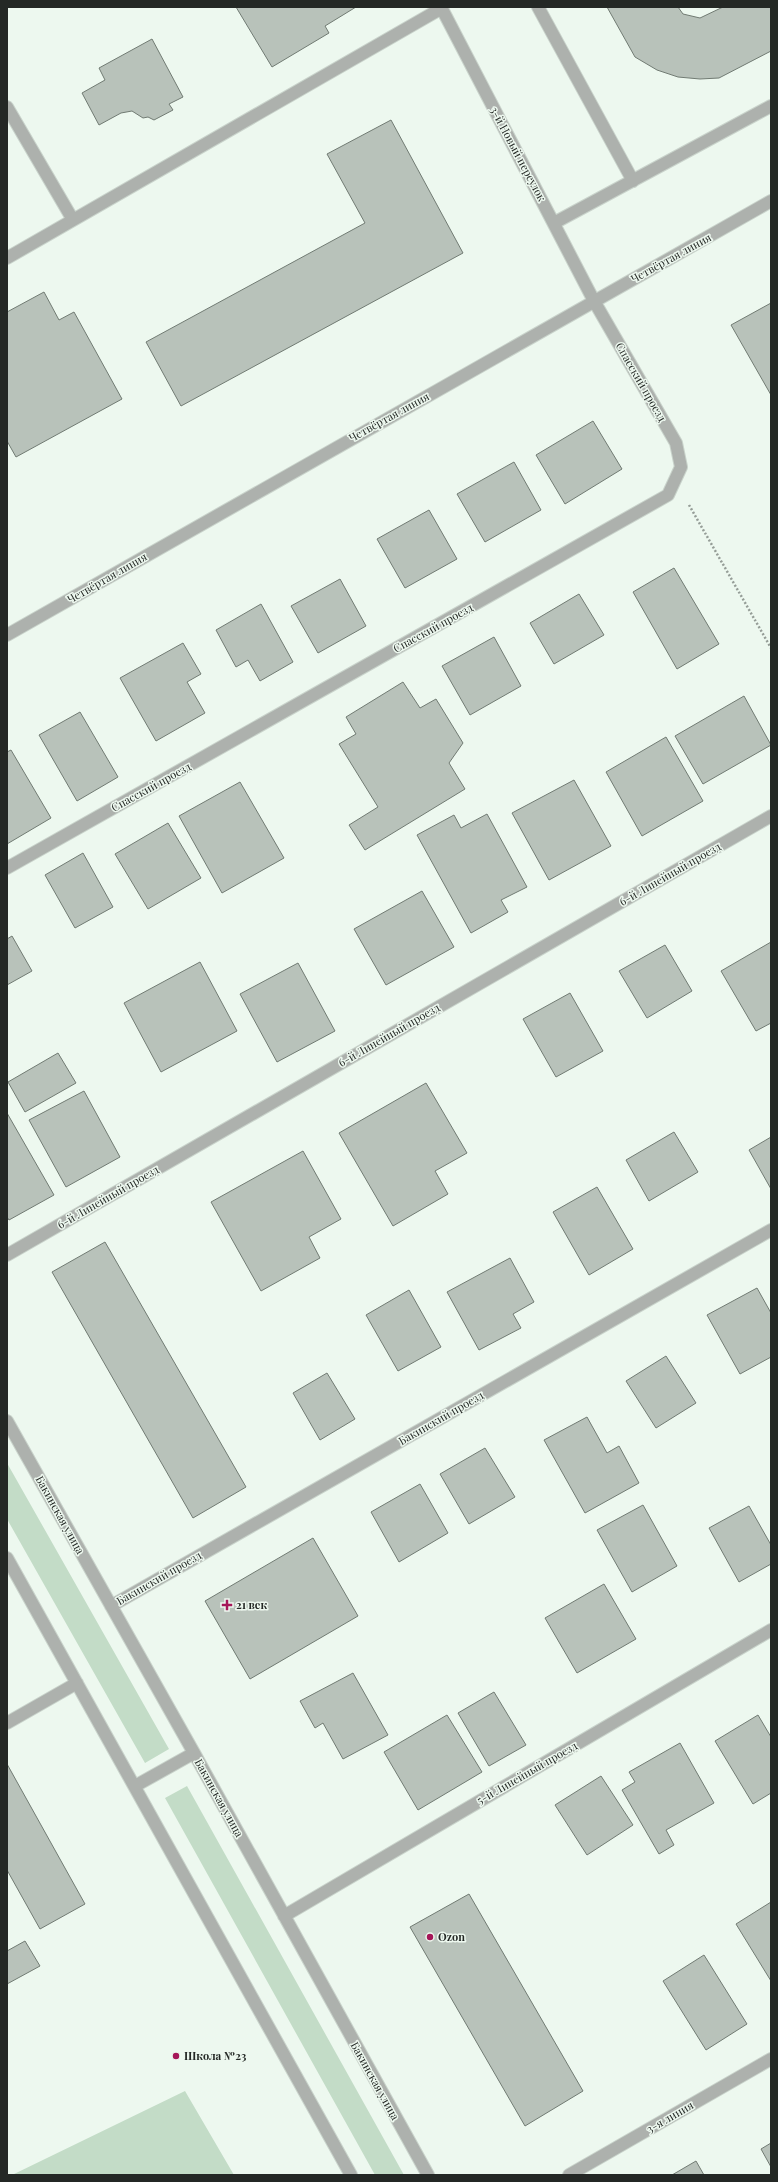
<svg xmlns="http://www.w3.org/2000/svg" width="778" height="2182" viewBox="0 0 778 2182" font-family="'Playfair Display',serif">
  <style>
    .green { fill: #c3dcc7 }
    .building { fill: #b8c2ba; stroke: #717b73 }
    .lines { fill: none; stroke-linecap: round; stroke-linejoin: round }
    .minor-casing { stroke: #c9d3cb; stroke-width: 14 }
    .path { stroke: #959d97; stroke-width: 2.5; stroke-dasharray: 2 2; stroke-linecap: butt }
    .minor { stroke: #adb1ad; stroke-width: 12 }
    .poi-dot { fill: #a51658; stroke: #edf8ef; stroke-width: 1.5 }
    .labels { text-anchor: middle; stroke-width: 3; stroke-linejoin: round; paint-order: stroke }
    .street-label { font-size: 11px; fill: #242825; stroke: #edf8ef }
    .poi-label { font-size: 11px; font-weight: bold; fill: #242825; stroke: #edf8ef; text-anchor: start }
  </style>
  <rect width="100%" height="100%" fill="#edf8ef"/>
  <path class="green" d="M7,1463L169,1749L145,1763L7,1519Z
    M187,1786L404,2175H375L165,1798Z
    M185,2091L234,2175H12Z"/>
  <path class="building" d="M236,7H356L325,26L329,33L272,67Z
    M607,7H678L683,14L700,18L723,7H771V51L719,78L700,79L678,77L657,70L635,57Z
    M152,39L183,97L169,104L173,110L154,120L148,117L143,118L132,111L121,113L99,125L82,93L105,80L99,68Z
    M391,120L463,253L181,406L146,342L365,223L327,154Z
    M44,292L59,320L74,312L122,399L16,457L7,441V312Z
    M771,303V395L731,325Z
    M593,421L622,469L565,504L536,455Z
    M514,462L541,510L485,542L457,494Z
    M429,510L457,559L405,588L377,539Z
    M674,568L719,644L677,669L633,592Z
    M340,579L366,626L318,653L291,606Z
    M579,594L604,635L554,664L530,623Z
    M261,604L293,662L260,681L248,660L236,667L216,630Z
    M494,637L521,686L470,715L442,666Z
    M183,643L201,674L187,682L205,713L156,741L120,678Z
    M403,682L420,708L436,699L463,743L449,763L465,789L365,850L349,825L378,807L339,744L356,734L346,717Z
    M744,696L771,745L703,784L675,736Z
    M80,712L118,777L77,801L39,735Z
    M666,737L703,801L642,836L606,772Z
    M11,750L51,818L7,844V752Z
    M574,780L611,846L549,880L512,813Z
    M240,782L284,858L222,893L179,816Z
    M487,814L527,887L501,900L508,912L471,933L417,835L454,815L461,828Z
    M168,823L201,878L148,909L115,854Z
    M83,853L113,907L75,928L45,875Z
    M422,891L454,947L386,985L354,929Z
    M12,936L32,971L7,985V939Z
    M771,942V1023L756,1031L721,971Z
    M665,945L692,991L647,1018L619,971Z
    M200,962L237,1031L161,1072L124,1003Z
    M298,963L335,1031L277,1062L240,994Z
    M570,993L603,1051L556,1077L523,1019Z
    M58,1053L76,1083L25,1112L8,1082Z
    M426,1083L467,1153L435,1171L448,1194L393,1226L339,1133Z
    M84,1091L120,1157L66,1187L29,1120Z
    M7,1113L54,1195L9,1220L7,1217Z
    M674,1132L698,1172L649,1201L626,1160Z
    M771,1137V1189L749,1150Z
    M303,1151L341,1219L309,1237L320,1258L261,1291L211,1202Z
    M597,1187L633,1249L589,1275L553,1212Z
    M105,1242L246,1487L193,1518L52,1272Z
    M510,1258L534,1302L513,1314L521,1328L479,1350L447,1292Z
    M757,1288L771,1313V1357L740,1374L707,1315Z
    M409,1290L441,1347L398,1371L366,1315Z
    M666,1356L696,1403L656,1428L626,1381Z
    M327,1373L355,1419L320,1440L293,1393Z
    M587,1417L607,1453L619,1446L639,1483L585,1513L544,1440Z
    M485,1448L515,1497L469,1524L440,1474Z
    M420,1484L448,1533L399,1562L371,1512Z
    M643,1505L677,1566L632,1592L597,1530Z
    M749,1506L771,1545V1564L739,1582L709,1528Z
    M313,1538L358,1616L250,1679L205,1601Z
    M604,1584L636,1639L577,1673L545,1618Z
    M353,1673L388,1735L343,1759L323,1723L315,1728L300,1701Z
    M494,1692L526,1745L489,1766L458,1713Z
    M447,1715L482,1772L418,1810L384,1752Z
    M758,1715L771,1737V1793L753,1804L715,1741Z
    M680,1743L714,1803L666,1830L674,1845L659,1854L622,1790L635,1782L629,1772Z
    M7,1764L85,1904L40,1929L7,1870Z
    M601,1776L633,1825L587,1855L555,1805Z
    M469,1894L583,2091L525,2126L410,1927Z
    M771,1902V1981L736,1924Z
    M25,1941L40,1966L7,1984V1951Z
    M704,1955L747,2024L706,2050L663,1981Z
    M771,2143V2167L761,2149Z
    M696,2161L704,2175H672Z"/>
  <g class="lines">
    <g class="minor-casing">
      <path id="minor" d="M538,7L633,181
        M7,107L73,220
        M554,223L771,106
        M7,258L442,8
        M7,635L771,201
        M7,868L668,495L681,467L676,443L594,301L441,7
        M7,1255L771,816
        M7,1421L194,1753L428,2175
        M7,1558L351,2175
        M111,1606L771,1230
        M7,1723L77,1683
        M135,1786L194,1753
        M284,1916L771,1630
        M569,2175L771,2059"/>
    </g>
    <path class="path" d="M689,505L771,648"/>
    <use href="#minor" class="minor"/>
  </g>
  <g class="poi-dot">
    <path d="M225 1599h4v4h4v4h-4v4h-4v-4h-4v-4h4z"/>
    <circle cx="430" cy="1937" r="4"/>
    <circle cx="176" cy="2056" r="4"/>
  </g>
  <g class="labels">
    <g class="street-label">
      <text transform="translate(518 154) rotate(62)" y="4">3-й Новый переулок</text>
      <text transform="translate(671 258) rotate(-29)" y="4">Четвёртая линия</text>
      <text transform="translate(641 382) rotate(60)" y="4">Спасский проезд</text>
      <text transform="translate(389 417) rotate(-29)" y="4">Четвёртая линия</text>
      <text transform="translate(107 578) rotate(-30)" y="4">Четвёртая линия</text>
      <text transform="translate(433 628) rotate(-29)" y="4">Спасский проезд</text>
      <text transform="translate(151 787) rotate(-29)" y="4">Спасский проезд</text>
      <text transform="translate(670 874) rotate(-30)" y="4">6-й Линейный проезд</text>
      <text transform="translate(389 1035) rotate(-30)" y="4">6-й Линейный проезд</text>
      <text transform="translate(108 1197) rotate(-30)" y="4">6-й Линейный проезд</text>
      <text transform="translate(441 1418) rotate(-30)" y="4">Бакинский проезд</text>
      <text transform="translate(60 1515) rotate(61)" y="4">Бакинская улица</text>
      <text transform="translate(159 1578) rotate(-30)" y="4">Бакинский проезд</text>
      <text transform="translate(527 1773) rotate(-30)" y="4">5-й Линейный проезд</text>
      <text transform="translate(219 1798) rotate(61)" y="4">Бакинская улица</text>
      <text transform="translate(375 2081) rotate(61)" y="4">Бакинская улица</text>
      <text transform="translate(670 2117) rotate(-30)" y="4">3-я линия</text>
    </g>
    <g class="poi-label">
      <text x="236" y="1609">21 век</text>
      <text x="438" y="1941">Ozon</text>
      <text x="184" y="2060">Школа №23</text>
    </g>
  </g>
  <rect width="778" height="2182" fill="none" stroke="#242825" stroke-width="16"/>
</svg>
